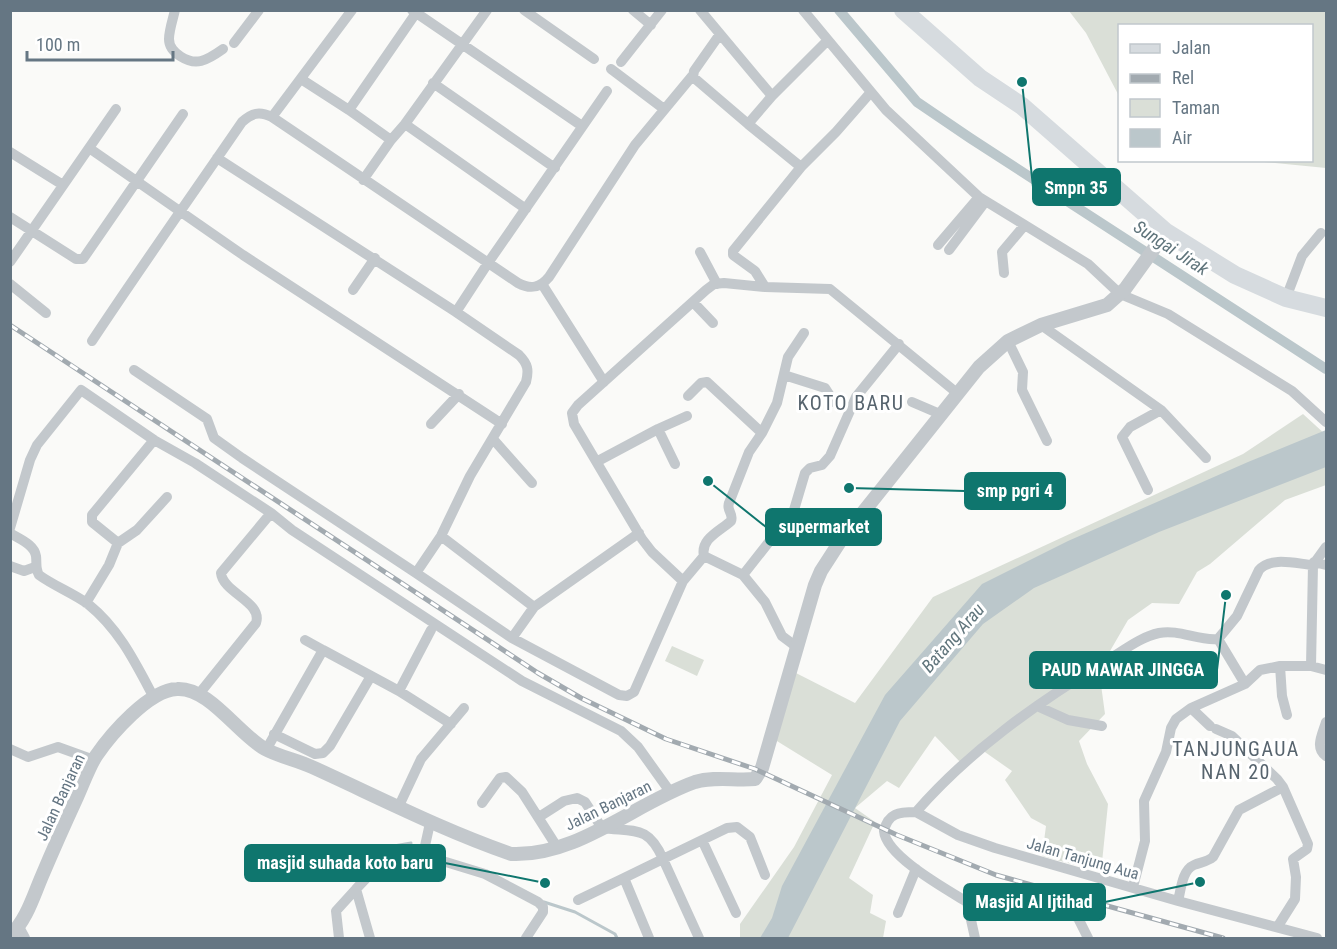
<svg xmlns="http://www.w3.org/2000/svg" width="1337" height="949" viewBox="0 0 1337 949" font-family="'Roboto Condensed',sans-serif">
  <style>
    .green { fill: #dadfd7 }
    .water { fill: #bbc7cb }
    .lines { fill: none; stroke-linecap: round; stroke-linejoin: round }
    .stream { stroke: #bbc7cb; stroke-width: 3 }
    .canal { stroke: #bbc7cb; stroke-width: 10 }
    .minor { stroke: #c3c8cc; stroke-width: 10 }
    .tertiary { stroke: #c3c8cc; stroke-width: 14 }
    .primary { stroke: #d6dbdf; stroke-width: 18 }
    .rail-casing { stroke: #a2aab0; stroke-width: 5 }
    .rail { stroke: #fff; stroke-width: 3; stroke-dasharray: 9; stroke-linecap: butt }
    .labels { text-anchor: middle; stroke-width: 6; stroke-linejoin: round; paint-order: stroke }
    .street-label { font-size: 16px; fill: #657683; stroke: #fff }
    .water-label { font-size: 18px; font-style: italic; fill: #60757c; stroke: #fff }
    .quarter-label { font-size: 20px; letter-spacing: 1.5px; fill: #57646e; stroke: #fff }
    .leader { fill: none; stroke: #0f766e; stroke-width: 2 }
    .callout-dot { fill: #0f766e; stroke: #fff; stroke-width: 2 }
    .callout { fill: #0f766e; stroke: #0f766e; stroke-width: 2 }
    .callout-label { font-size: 18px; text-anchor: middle; font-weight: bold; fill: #fff }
  </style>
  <rect width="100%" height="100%" fill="#fafaf8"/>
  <path class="green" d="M1069,11H1326V168L1254,161L1312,160V26H1120L1119,96L1086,33Z
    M1303,414L1326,435V485L1285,500L1210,564L1197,572L1179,604L1152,603L1128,620L1099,670L1105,714L1079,741L1087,764L1108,804L1101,872L1042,856L1046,826L1031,818L1005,780L1012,771L982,750L963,765L935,736L899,788L887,781L855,808L875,822L849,878L873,895L870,913L886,921L883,938H740V924L794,847L832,775L772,738L792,671L855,703L933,597L1243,454Z
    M672,646L704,660L697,676L665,661Z"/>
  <path class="water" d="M1326,430V467L1159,532L1034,588L983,624L900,721L788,938H760L772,918L782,886L885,695L982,584L1068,541L1248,462Z"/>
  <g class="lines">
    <path class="stream" d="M428,848L440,854
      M380,861L394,846L411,843
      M544,902L575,912L615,934L617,938"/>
    <path class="canal" d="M839,10L917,102L970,138L1326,369"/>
    <path class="minor" d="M175,10C173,19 169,30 169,39C169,53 189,64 201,61C209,59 216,54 223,49
      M412,10L582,126
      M524,10L594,59
      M633,10L651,25
      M700,10L772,96
      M803,10L886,110L979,197L1088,264L1120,294L1168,314L1292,391L1326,422
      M720,34L694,71L693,77L748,124L772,96L828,40
      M234,43L259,10
      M621,62L662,10
      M611,69L664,109
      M301,79L349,110L391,140
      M433,83L555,168
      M349,110L416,13
      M272,117L352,10
      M405,124L526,209
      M748,124L801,167L836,132L871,92
      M89,148L243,255L502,424
      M10,152L63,185
      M217,158L456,312L488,263L607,91
      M363,180L391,140L405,124L487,10
      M10,217L76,259H83L183,114
      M938,245L979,197
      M949,250L985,202
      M700,252L717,284
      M10,262L116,109
      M1004,273L1002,252L1024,226
      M10,284L46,313
      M542,284L604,382
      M765,287L755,271L733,255V251L801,167
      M353,290L375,258
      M1286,298L1302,256L1321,233
      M693,302L713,323
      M1041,325L1161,410L1206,458
      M92,341C141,267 192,195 242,122C252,113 259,111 272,117L518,283C531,290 540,288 549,277L635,145L693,75
      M1008,341L1023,372L1022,390L1047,441
      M134,370L207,419L214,438L242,458L416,573L512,638L619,695L627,696L634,692L683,581L704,556L743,575L765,602L782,636L798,648
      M784,375L825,388L834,402L850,409
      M688,396L701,383L707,382L762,433L749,452L729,503C726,510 734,514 731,521C720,531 700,539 704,556
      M912,402L940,414
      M431,424L459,394
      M658,429L675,464
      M762,433L777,403L788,357L804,333
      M493,439L532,483
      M154,440L195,463L271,513
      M598,461L658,429L687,416
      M1148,490L1122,437L1130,427L1161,410
      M10,528L30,460L37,445L81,390L154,440L92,515V522L118,543L109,565L86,603
      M10,533C19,539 34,544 36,556C37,563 35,568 39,575C54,586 73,593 88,604C119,629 135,662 153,696
      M441,536L534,607
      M118,543L137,530L167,497
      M1314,562L1326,565
      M10,566L24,571L35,567
      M416,573L441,536L470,476L526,382C529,370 528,364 519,355L456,312
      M743,575L794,510L805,473L810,468L822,465L830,456L856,397L899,344
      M683,581L652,552L642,539L574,424L572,413L578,405L706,290L714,284L724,283L765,287L830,289L957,393
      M512,638L534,607L639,533
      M1218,639L1245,684
      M305,640L323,650
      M1280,666L1282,696L1287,715
      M1311,666L1313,565L1326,547
      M399,691L431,630
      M199,694L256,623C263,602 223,593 221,573L271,513L292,530L522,681L621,731L638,747L671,793
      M1037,706L1068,720L1102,726
      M1191,708L1210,726
      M1326,722C1323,733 1314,748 1326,756
      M1216,729L1232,736L1277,779L1283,787L1308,844L1307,849L1293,859L1296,877L1295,899L1278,926
      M274,734L315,754L323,753L330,746L371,676
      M10,749L28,757L58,747L94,760
      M266,750L323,650L399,691L451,724
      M482,803L500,778L506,777L522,792L557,847
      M398,808L421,759L464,708
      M916,812L958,835L995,848L1178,901L1317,938
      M539,817L564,801L577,798L585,802L602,828C635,832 648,825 663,859L624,878L649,938
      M702,840L736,913
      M423,855L485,874L538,902L543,907V912L526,938
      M1133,887L1145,841L1144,801L1166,752L1171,728L1176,719L1191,708L1245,684L1260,670L1280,666H1311L1326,670
      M578,900L624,878
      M1178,901C1181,890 1182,870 1194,865C1201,862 1207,862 1213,857L1239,810L1283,787
      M967,902C1004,887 1032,901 1069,912L1078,918L1088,938
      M898,913L916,869
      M19,927L25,938
      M339,938L336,911L356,889
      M370,938L356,889C383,860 384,860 423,855L430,823
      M699,938L663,859L727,828L737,827L750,837L765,875
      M975,938L967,902C946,889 886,856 884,831C888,813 899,812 916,812C969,751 1037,703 1106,661C1123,651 1140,637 1159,633C1179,629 1198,641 1218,639L1237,616L1259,570C1271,556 1297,564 1313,565"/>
    <path class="tertiary" d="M10,936C27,919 33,897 42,876C53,850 65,823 77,797C83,784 88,769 96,756C111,734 149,690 177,689C209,687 238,734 265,749C280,757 297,760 312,767C378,797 442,830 511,854C577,857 635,803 695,782C715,776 735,781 755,779L762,768L815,585L821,571L841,540L979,367L1008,341L1041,325L1107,305L1125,289L1166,232"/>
    <path class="primary" d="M903,10L980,78L1022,106L1166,232L1235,275L1286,298L1326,308"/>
    <g class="rail-casing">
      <path id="rail" d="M10,325L538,673L581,698L666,739L755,769L897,835L996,875L1223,938"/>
    </g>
    <use href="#rail" class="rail"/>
  </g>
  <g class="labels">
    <g class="street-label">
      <text transform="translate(60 797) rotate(-65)" y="6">Jalan Banjaran</text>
      <text transform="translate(608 805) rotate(-26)" y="6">Jalan Banjaran</text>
      <text transform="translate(1083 858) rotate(16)" y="6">Jalan Tanjung Aua</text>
    </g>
    <g class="water-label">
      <text transform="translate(1171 248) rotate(33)" y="6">Sungai Jirak</text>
      <text transform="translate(953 638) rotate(-49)" y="6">Batang Arau</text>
    </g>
    <g class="quarter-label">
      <text x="851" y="410">KOTO BARU</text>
      <text x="1236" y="756">TANJUNGAUA<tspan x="1236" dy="23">NAN 20</tspan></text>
    </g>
  </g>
  <path class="leader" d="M1022 82L1033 187M849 488L965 491M708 481L766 527M1226 595L1217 670M545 883L445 863M1200 882L1105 902"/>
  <g class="callout-dot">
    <circle cx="1022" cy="82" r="6"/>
    <circle cx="849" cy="488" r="6"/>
    <circle cx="708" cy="481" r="6"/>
    <circle cx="1226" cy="595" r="6"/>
    <circle cx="545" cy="883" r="6"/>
    <circle cx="1200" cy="882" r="6"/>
  </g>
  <g class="callout">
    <rect x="1033" y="169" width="87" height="36" rx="6"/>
    <rect x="965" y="473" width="100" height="36" rx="6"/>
    <rect x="766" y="509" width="115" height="36" rx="6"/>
    <rect x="1030" y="652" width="187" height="36" rx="6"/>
    <rect x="245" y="845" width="200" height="36" rx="6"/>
    <rect x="964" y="884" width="141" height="36" rx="6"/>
  </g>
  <g class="callout-label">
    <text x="1076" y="194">Smpn 35</text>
    <text x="1015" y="497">smp pgri 4</text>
    <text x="824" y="533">supermarket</text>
    <text x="1123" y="676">PAUD MAWAR JINGGA</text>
    <text x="345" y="869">masjid suhada koto baru</text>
    <text x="1034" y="908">Masjid Al Ijtihad</text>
  </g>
  <rect width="1337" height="949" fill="none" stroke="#657683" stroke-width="24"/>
  <rect x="1118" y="24" width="195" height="138" fill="#ffffff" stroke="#c1c8cd" stroke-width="1.5"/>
  <rect x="1130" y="44" width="30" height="9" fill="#d6dbdf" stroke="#c1c8cd" stroke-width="1.5"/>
  <text x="1172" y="54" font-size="18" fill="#657683">Jalan</text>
  <rect x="1130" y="74" width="30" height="9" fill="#a2aab0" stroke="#c1c8cd" stroke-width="1.5"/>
  <text x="1172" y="84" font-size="18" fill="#657683">Rel</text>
  <rect x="1130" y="99" width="30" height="18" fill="#dadfd7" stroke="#c1c8cd" stroke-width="1.5"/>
  <text x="1172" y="114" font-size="18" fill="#657683">Taman</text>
  <rect x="1130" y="129" width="30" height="18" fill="#bbc7cb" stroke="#c1c8cd" stroke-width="1.5"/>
  <text x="1172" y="144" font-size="18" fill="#657683">Air</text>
  <path d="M27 51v9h146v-9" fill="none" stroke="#657683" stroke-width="3"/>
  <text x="36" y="51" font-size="18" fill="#657683" stroke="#ffffff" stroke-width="4.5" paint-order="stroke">100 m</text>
</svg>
